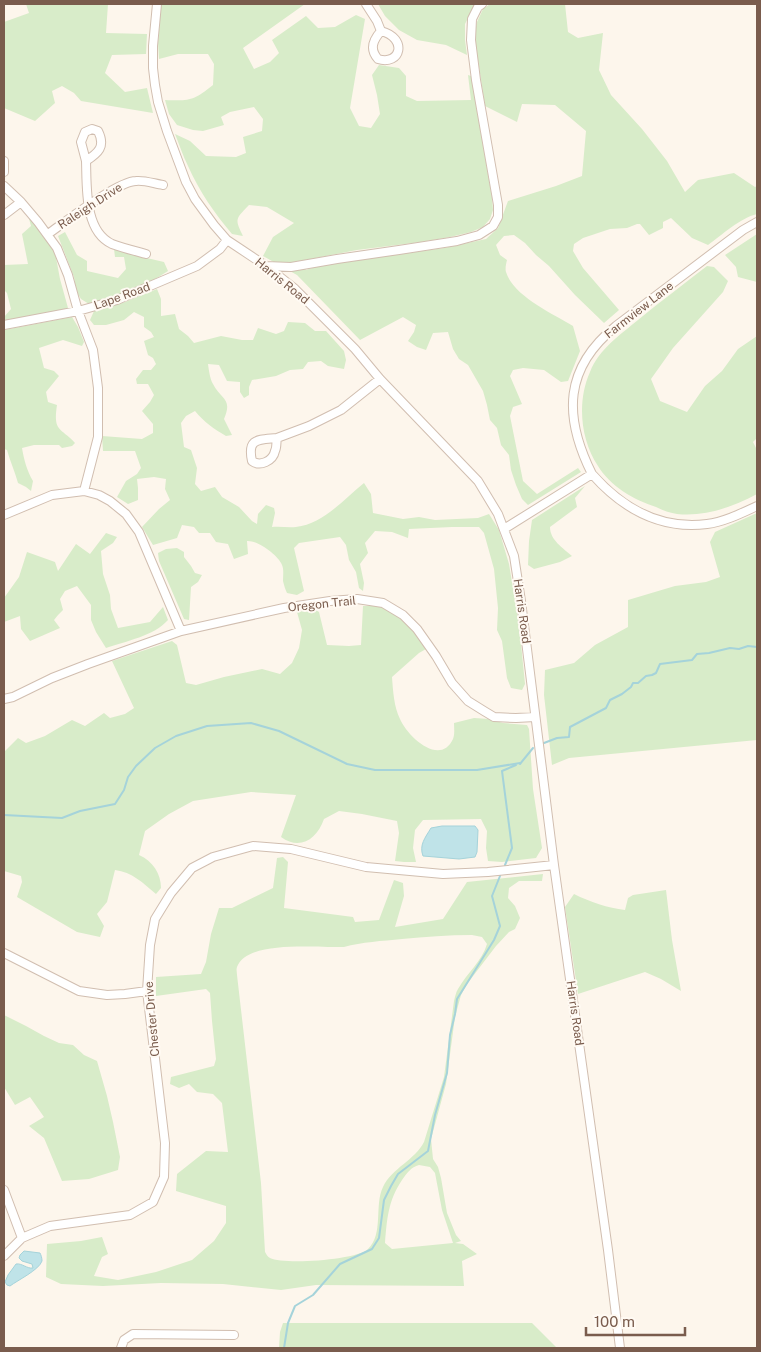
<svg xmlns="http://www.w3.org/2000/svg" width="761" height="1352" viewBox="0 0 761 1352" font-family="'Public Sans',sans-serif">
  <style>
    .green { fill: #d8ecc9; fill-rule: evenodd }
    .water { fill: #bfe3e8; stroke: #a5d3da }
    .lines { fill: none; stroke-linecap: round; stroke-linejoin: round }
    .stream { stroke: #a5d3da; stroke-width: 2 }
    .minor-casing { stroke: #d1beb0; stroke-width: 10 }
    .minor { stroke: #fff; stroke-width: 8 }
    .labels { text-anchor: middle; stroke-width: 4; stroke-linejoin: round; paint-order: stroke }
    .street-label { font-size: 12px; fill: #7a5c4d; stroke: #fffaf3 }
  </style>
  <rect width="100%" height="100%" fill="#fdf6ec"/>
  <path class="green" d="M26,4H108L106,33L147,34L146,54L112,55L105,73L125,92L147,88L153,113L81,101L74,93L62,86L52,91L55,103L35,121L4,108V22L29,13Z
    M161,4H305L243,48L254,69L270,62L279,53L272,40L306,16L318,28L335,27L356,15L365,19L350,108L359,126L371,128L380,114L377,95L372,75L379,65L399,68L406,76V96L417,101L471,100L468,75L471,76L492,197L493,210L490,219L483,227L471,232L450,237L421,242L357,250L300,261L306,270L321,265L444,248L486,239L498,228L508,201L556,186L582,176L586,131L555,105L522,104L517,122L485,106L474,34L477,22L483,9L490,4H565L568,32L578,38L603,33L599,70L611,95L642,129L667,161L685,192L698,180L734,173L755,187L757,186V214C740,218 722,235 708,245L692,238L671,218L663,222V228L649,235L640,224H637L627,228L610,229L583,238L574,244L573,251L583,268L619,310L604,323L575,295L549,266L536,255L525,243L514,235L504,236L496,245L500,255L507,260C506,264 505,269 506,272C513,296 553,314 573,326L580,351L568,381L561,382L544,370L523,368L513,370L510,376L522,404L513,407L510,416L523,481L537,494L578,468L581,472L528,505L522,499L516,485L511,470L509,455L501,445L497,428L490,420L487,405L483,391L468,365L459,359L453,349L448,332L433,333L426,350L417,347L408,341L414,332L416,325L403,317L360,340L297,275L263,256L273,237L294,223L267,207L249,205C236,219 234,218 243,236L232,234C215,214 199,191 188,166C183,156 179,144 175,134L190,141L206,156L236,157L246,153L243,137L262,131L263,119L254,107L230,112L221,117L224,125L203,131L193,130L177,125L169,114L165,100C190,101 193,101 213,85L214,64L208,54H178L159,59L158,43Z
    M378,4H475L465,24V40L467,55L446,45L417,40L399,30L385,16Z
    M28,215L55,252L60,279L68,308L57,311L4,321V317L11,309L7,293L4,290V265L28,264L22,234L31,226Z
    M65,232L77,255L87,261V271L118,278L126,269L124,257H115L114,249L138,256L164,262L168,271C144,287 117,297 89,304L81,299L76,291L74,277L58,236Z
    M757,234V282L738,277L736,267L725,255Z
    M707,266L714,267L728,281L723,292L673,348L651,379L660,401L687,412L705,386L722,371L738,349L757,336V438L753,442L757,450V494C733,507 705,517 677,514C670,513 662,510 656,507C634,500 610,486 598,466C580,439 577,401 590,372C599,349 620,335 638,320C661,301 684,284 707,266Z
    M157,289L161,299V316L175,314L179,329L188,336L194,343L221,336L242,340H253L258,328L276,334L284,331L288,322L305,323L315,331H326L344,351L346,360L344,369L328,366L321,361L308,362L303,369L290,370L276,376L252,380L249,387V395L244,398L240,392V382L227,381L219,365L208,364C209,371 210,379 213,384C221,400 233,398 224,419L232,435L226,436C214,429 204,422 195,411L186,416L181,423L184,447L191,450L197,468L195,484L201,491L215,487L222,497L239,507L252,521L257,524L258,514L266,505L274,508L275,513L272,527C280,526 288,528 296,527C323,524 343,500 364,483L371,494L373,513L403,519L419,517L435,520L478,518L489,514L499,530L509,564L519,624L525,684L522,690L511,688L507,678L502,641L497,630L498,608L494,569L484,533L479,527H452L409,529L408,538L392,532L375,531L365,543L368,553L360,564L364,583L363,591L359,588L356,572L349,560L346,545L340,537L299,543L294,548L304,591L297,595L287,593C285,589 284,585 283,581C283,576 284,569 282,565C278,555 257,540 247,541L248,554L234,559L228,544L216,542L210,533H199L194,527L182,525L177,538L153,545L142,527L159,509L170,500L165,489L166,479L154,477L137,479L138,488V500L128,504L117,497L126,481L137,474L141,468L135,451H103L102,436L142,439L153,433V424L142,411L150,402L154,395L148,384H137L136,379L143,370H151L156,364L153,358L148,355L144,341L154,337L151,332L144,327V317L134,312L124,320L106,325H94L90,320L94,311L125,302Z
    M72,317L78,327L84,342L82,346L63,340L39,348L44,368L54,371L59,376L46,392L48,402L57,405C53,432 60,427 75,443L72,446L62,448L59,445H34L22,448C24,460 27,471 33,481L31,491L26,487L18,483C15,472 10,461 7,450L4,449V330Z
    M585,486L575,498L577,507L550,527C550,540 563,548 572,556L560,562L534,569L528,565L529,541L532,520Z
    M757,513V740L569,758L552,765L544,695L545,670L574,663L595,645L628,627V600L675,586L706,582L720,577L710,542L715,532Z
    M106,533L117,537L113,543L101,551L103,574L110,595L111,609L118,628L150,622L163,607L168,620C154,636 126,641 106,648L96,632L91,620V605L77,586L65,591L60,599L63,610L58,615L54,620L60,628L30,641L21,629L20,616L4,622V598L19,577L27,552L55,562L58,571L76,544L90,554Z
    M177,548L184,552V557L191,566L195,573L202,575L198,582L191,587L189,620L184,619L159,561L158,553L166,549Z
    M363,606C368,606 375,605 379,606C402,613 414,631 426,649L419,653L392,677C393,691 394,707 400,719C407,736 440,767 453,739C455,734 454,728 454,723L474,718L489,719L503,723L527,725L529,729L533,789L542,848L536,858L502,862L488,861L486,848L487,831L481,819L423,820L415,830L413,848L416,862H404L395,861L399,833L397,821L362,814L339,811L324,819C317,839 300,851 281,837L296,795L251,792L193,801L169,814L145,831L139,855C153,861 161,874 161,888L156,894C143,883 132,872 115,870L107,902L97,914L104,926L100,937L77,932L17,897L22,882L21,876L4,871V752L18,738L26,743L45,736L72,720L85,726L104,713L110,718L125,714L134,708L112,661L172,641L177,645L186,683L196,685L224,677L262,669L280,674L292,663L299,648L302,630L297,612L314,609L319,612L327,645L349,646L361,645Z
    M283,857L288,862L284,908L353,917L355,922L379,920L394,880L403,883L404,896L395,927L443,919L467,882L543,874L542,881H519L509,888L508,898L515,906L520,918L515,929L509,932L496,946L467,984L461,995L455,1017L446,1084L431,1139L433,1159L438,1167L441,1178L447,1213L456,1235L461,1241L455,1243L463,1244L477,1254L462,1261L464,1286L316,1285L281,1290L223,1284L161,1283L103,1286L61,1284L46,1277L47,1244L81,1241L102,1237L108,1254L102,1257L94,1276L118,1280L156,1272L192,1260L214,1241L226,1223V1206L176,1191L177,1174L206,1151L228,1152L222,1103L213,1094L197,1092L189,1084L179,1088L170,1084L171,1077L214,1066L216,1059L212,1021L210,993L206,989L156,996V977L201,974L206,962L211,934L219,908H232L273,888L277,858ZM472,935L482,937L487,944C482,961 467,973 458,989C456,992 455,997 454,1001L444,1077L424,1142C415,1160 392,1168 383,1187C374,1205 384,1234 368,1249C357,1260 284,1265 270,1258C267,1256 267,1255 265,1252L261,1183L237,975C237,972 236,970 237,967C247,939 320,948 344,947C362,942 382,941 402,939C425,937 448,935 472,935ZM419,1165L430,1167L435,1173L442,1210L453,1243L392,1249L385,1243C387,1219 388,1201 402,1180C407,1173 411,1167 419,1165Z
    M666,890L672,940L681,991L661,979L645,972L578,994L565,907L574,894C590,902 608,908 625,910L628,898L633,895Z
    M4,1015L26,1026L44,1036L59,1043L73,1045L84,1055L97,1061L107,1096L113,1122L120,1157L118,1170L89,1179L62,1181L44,1138L29,1126L44,1117L30,1097L15,1105L4,1087Z
    M283,1323H532L557,1348H279L280,1332Z"/>
  <path class="water" d="M442,826H475L478,830L477,852L475,857L459,859L423,856C419,845 425,838 431,828Z
    M24,1251L40,1253C41,1255 42,1258 42,1261C39,1270 18,1280 10,1286L7,1285L5,1282L8,1275L16,1264C22,1263 27,1269 33,1268L32,1264L22,1261L19,1258L20,1255Z"/>
  <g class="lines">
    <path class="stream" d="M544,743L557,738L569,737L570,727L606,708L610,700L622,694L631,687L633,683H638L646,676L652,675L656,673L660,664L692,660L697,654L709,653L730,648L739,649L748,646L757,647
      M520,764L533,748
      M4,815L62,818L80,811L115,804L124,790L128,777L136,766L155,748L176,736L207,726L251,723L279,731L347,764L375,770H477L520,763
      M505,865L512,848L502,771L516,765
      M284,1348L288,1323L295,1306L313,1295L340,1264L372,1249L379,1238L384,1200L391,1186L398,1174L428,1151L435,1115L447,1073L450,1035L455,1014L457,999L494,940L500,926L492,896L500,876"/>
    <g class="minor-casing">
      <path id="minor" d="M157,4L153,46V68L155,85L158,102L167,131L186,182L195,199L214,225L227,240L266,266L295,289L355,349L380,379L478,481L498,514L514,556L521,601L554,865L608,1250L620,1348
        M366,4L377,21L381,31
        M381,31C408,38 401,66 378,59C369,49 373,40 381,31Z
        M92,129L98,131C106,147 98,153 86,161L81,142L85,132Z
        M4,161V172
        M86,161C87,187 84,231 112,244C123,248 135,251 146,254
        M4,186L21,202L38,222L57,248L68,275L78,311L93,350L98,388V437L84,491
        M4,215L21,202
        M48,234C65,222 118,181 136,181C145,180 155,184 163,185
        M266,266L291,267L337,259L399,250L457,241L479,235L493,226L498,217V205L476,80L471,40L472,19L478,7L482,4
        M4,325L78,311L117,300L197,266L220,249L227,240
        M277,438L309,426L341,410L380,379
        M277,438C276,442 277,447 275,451C273,461 260,467 252,461C247,438 258,440 277,438Z
        M592,474C622,508 659,530 707,524C724,522 742,513 757,506
        M4,515L52,495L84,491L99,495L110,501L126,514L139,532L181,631
        M504,529L592,474C563,416 564,368 616,326L743,230L757,222
        M4,699L13,697L52,678L88,664L181,631L284,608L330,601L357,599L383,603L403,615L417,629L436,656L452,683L468,701L484,711L494,717L516,718L535,717
        M4,953L79,991L107,995L125,994L147,991
        M4,1190L22,1238L4,1256
        M22,1238L50,1226L130,1215L153,1202L164,1177L165,1143L147,991L150,945L155,919L171,893L192,868L213,857L253,846L291,849L366,867L443,874L488,872L554,865
        M121,1348L124,1340L133,1334L234,1335"/>
    </g>
    <use href="#minor" class="minor"/>
  </g>
  <g class="labels">
    <g class="street-label">
      <text transform="translate(90 206) rotate(-33)" y="4">Raleigh Drive</text>
      <text transform="translate(282 281) rotate(39)" y="4">Harris Road</text>
      <text transform="translate(122 296) rotate(-20)" y="4">Lape Road</text>
      <text transform="translate(639 310) rotate(-38)" y="4">Farmview Lane</text>
      <text transform="translate(322 604) rotate(-6)" y="4">Oregon Trail</text>
      <text transform="translate(522 611) rotate(82)" y="4">Harris Road</text>
      <text transform="translate(575 1013) rotate(82)" y="4">Harris Road</text>
      <text transform="translate(152 1019) rotate(-95)" y="4">Chester Drive</text>
    </g>
  </g>
  <rect width="761" height="1352" fill="none" stroke="#7a5c4d" stroke-width="10"/>
  <path d="M586 1327v8h99v-8" fill="none" stroke="#7a5c4d" stroke-width="2.5"/>
  <text x="594" y="1327" font-size="15" fill="#7a5c4d" stroke="#fffaf3" stroke-width="4" paint-order="stroke">100 m</text>
</svg>
